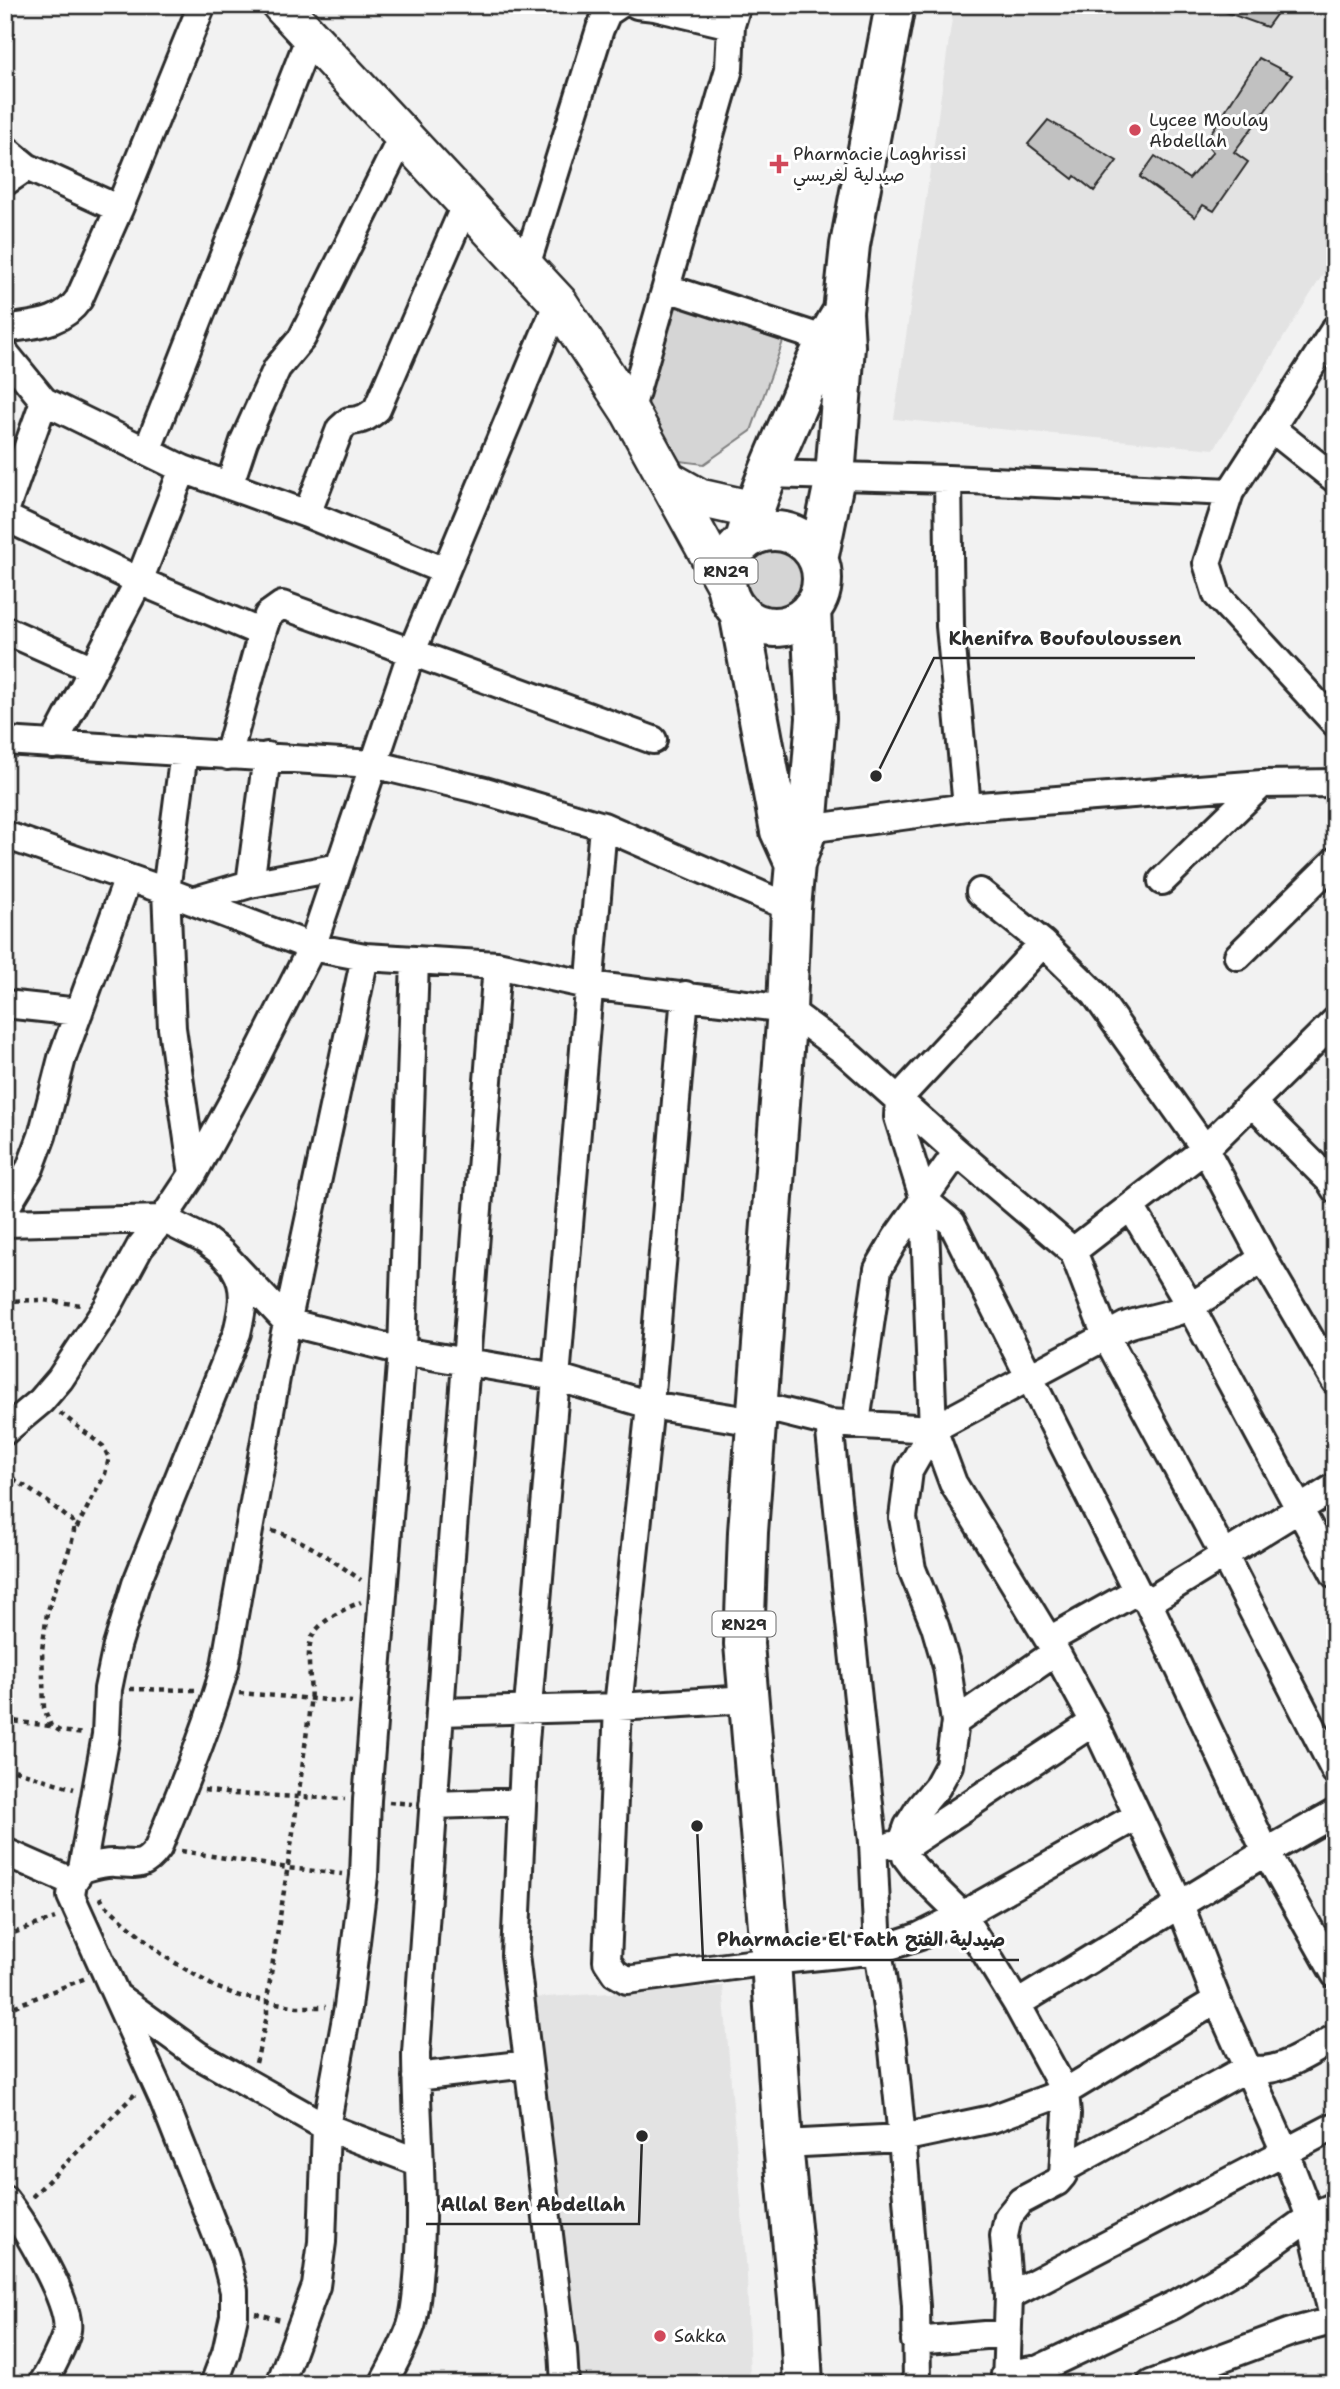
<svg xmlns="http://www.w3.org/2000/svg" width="1340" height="2389" viewBox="0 0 1340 2389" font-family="'Shantell Sans','Playpen Sans Arabic',sans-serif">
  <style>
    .built { fill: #e3e3e3 }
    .green { fill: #d5d5d5; stroke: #808080; stroke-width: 2 }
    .building { fill: #c1c1c1; stroke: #2b2b2b; stroke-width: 2 }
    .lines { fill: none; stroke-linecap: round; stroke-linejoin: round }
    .street-casing { stroke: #2b2b2b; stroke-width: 32 }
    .secondary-casing { stroke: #2b2b2b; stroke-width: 42 }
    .primary-casing { stroke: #2b2b2b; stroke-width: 44 }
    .path { stroke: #2b2b2b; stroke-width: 4.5; stroke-dasharray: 5 5; stroke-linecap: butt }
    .street { stroke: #fff; stroke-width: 26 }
    .secondary { stroke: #fff; stroke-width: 37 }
    .primary { stroke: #fff; stroke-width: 38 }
    .poi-dot { fill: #d1495b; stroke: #fff; stroke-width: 2.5 }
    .labels { text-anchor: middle; stroke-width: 6; stroke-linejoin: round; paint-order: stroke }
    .shield { fill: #fff; stroke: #6b6b6b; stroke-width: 2 }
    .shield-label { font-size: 16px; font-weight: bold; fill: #2b2b2b }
    .poi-label { font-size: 18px; fill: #2b2b2b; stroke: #fff; text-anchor: start }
    .leader { fill: none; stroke: #2b2b2b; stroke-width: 2.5 }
    .callout-dot { fill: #2b2b2b; stroke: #fff; stroke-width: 2.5 }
    .callout-label { font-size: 19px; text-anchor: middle; font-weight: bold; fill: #2b2b2b; stroke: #fff; stroke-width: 6; stroke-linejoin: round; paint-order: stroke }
  </style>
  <rect width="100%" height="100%" fill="#f2f2f2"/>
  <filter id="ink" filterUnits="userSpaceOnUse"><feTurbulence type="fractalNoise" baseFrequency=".0143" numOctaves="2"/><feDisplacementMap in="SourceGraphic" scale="14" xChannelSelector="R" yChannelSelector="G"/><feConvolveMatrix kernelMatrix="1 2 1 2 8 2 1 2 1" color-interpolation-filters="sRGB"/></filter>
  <g filter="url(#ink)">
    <path class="built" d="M954,5H1335V255L1214,449L894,419Z
      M723,1986L747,2274L750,2384H575L530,1998Z"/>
    <path class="green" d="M676,298L786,333L751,431L704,464L680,461L644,406Z
      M739 579a34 34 0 1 1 68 0a34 34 0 1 1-68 0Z"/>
    <path class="building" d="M1215,5H1283L1267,27L1214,8Z
      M1259,58L1292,75L1234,152L1248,162L1214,211L1203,205L1195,217L1140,177L1155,156L1189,179L1213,152L1205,142Z
      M1048,120L1117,161L1094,191L1075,176L1073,179L1028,144Z"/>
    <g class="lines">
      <g class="street-casing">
        <path id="street" d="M637,5L655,7L731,25
          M5,149L27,167L119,209
          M5,182L27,167
          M526,266L600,29L607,13L619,5
          M667,288L842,345
          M5,329C34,324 61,325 79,299L119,209L202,5
          M5,353L44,401L183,469L307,514L445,571
          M630,412L729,69L731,25L737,5
          M1271,428L1335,479
          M147,451L310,36
          M767,474L948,479L1230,492L1335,329
          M948,479L950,626L967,807
          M229,486L244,441L277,368L302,338L403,135
          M1230,492L1207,563L1217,595L1335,723
          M5,511L44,401
          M307,514L340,429L349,421C361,421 368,417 377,409L466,203
          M5,517L139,581L262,633
          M5,630L93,669
          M5,741L373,764L485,791L603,826L791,908
          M53,745L139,581L183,469
          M184,752L166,891L172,1028L193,1174
          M228,756L262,633L268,615L282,605L653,740
          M793,831L967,807L1262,784L1335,783
          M5,835L166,891L312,947L365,957L497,965L588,985L787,1009L845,1052L957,1152L1073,1251L1205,1149L1335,1021
          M1162,881L1262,784
          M250,884L267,756
          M980,892L1043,943L1095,994L1205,1149L1263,1258L1335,1381
          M192,901L250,884L339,867
          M1043,943L899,1098L898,1117L924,1200L933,1429L953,1483L1056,1652L1094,1722L1180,1905L1217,2000L1285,2152L1310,2217L1335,2326
          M1238,956L1335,861
          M685,995L650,1405L618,1707L607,1961L615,1973L627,1980L771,1961L878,1950L920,1936L962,1915L1137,1816
          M5,1004L79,1012
          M1253,1104L1330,1181L1335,1189
          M924,1200L952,1223L1137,1591L1148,1602L1266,1852L1335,1974
          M1131,1207L1190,1306L1335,1575
          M5,1209L30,1168L42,1136L62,1058L128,878
          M5,1223L163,1219L205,1240L222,1253L287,1322L402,1351L556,1377L650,1405L756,1422
          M1073,1251L1106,1336L1224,1555L1335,1771
          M757,1405L829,1423L933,1429L1125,1326C1146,1318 1168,1317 1188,1307C1214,1294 1239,1274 1263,1258
          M829,1423L873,1842L878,1950L892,2040L902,2138L916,2306L917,2384
          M856,1423L878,1269L896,1238L957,1152
          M933,1429L909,1471L903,1518L912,1569L935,1626L947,1667L955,1722L949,1765L937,1787L920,1807L908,1826L904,1837L906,1857L915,1869L962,1915L1017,2004L1065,2092L1067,2114L1063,2175L1057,2182L1021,2201L1008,2217L1004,2236L1009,2296L1006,2384
          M5,1431L41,1401L60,1379L107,1308L140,1247L163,1219L193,1174L244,1081L312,947L412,651L558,302
          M1148,1602L1335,1487
          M1049,1640L1137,1591
          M440,1712L618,1707L749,1699
          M955,1722L1056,1652
          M433,1805L522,1802
          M892,1845L905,1847L1094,1722
          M5,1852L73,1882
          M82,1869L106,1735L108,1689L117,1646L136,1584L237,1333C242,1311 248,1290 235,1269
          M118,1997L198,2055L326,2127L418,2162
          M1017,2004L1266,1852L1335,1813
          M416,2077L528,2064
          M783,2144L902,2138L992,2119L1065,2092L1217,2000
          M1065,2168L1247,2068C1277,2077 1309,2052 1335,2038
          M5,2200C23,2223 72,2303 67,2330C65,2342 49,2373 42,2384
          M1009,2296L1335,2126
          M915,2341L1008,2333
          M1005,2374L1039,2369L1174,2305L1246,2263L1310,2217L1335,2206
          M214,2384L226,2352L234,2316V2291L225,2256L163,2099L71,1896L73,1882L82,1869C93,1866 104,1862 115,1863C138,1864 143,1868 158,1848C182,1788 208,1728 225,1666L279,1361L365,957
          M280,2384L316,2286L322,2242L326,2127L348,2007L364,1876L367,1800L402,1351L415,960
          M383,2384C393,2365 404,2346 411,2326C417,2307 417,2286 419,2267C425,2196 416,2125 416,2053L452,1542L497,965
          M565,2384L563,2350L515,1955L525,1742L603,826
          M1151,2384L1291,2332L1335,2320"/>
      </g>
      <g class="secondary-casing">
        <path id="secondary" d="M281,5L558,302L630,412L727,588
          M668,480L700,498L753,510"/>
      </g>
      <g class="primary-casing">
        <path id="primary" d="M726 579a48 48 0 1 1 96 0a48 48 0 1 1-96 0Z
          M745,540C757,496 775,456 793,415C808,380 822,345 842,313
          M818,560L835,477L845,346L843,312L850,245L895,5
          M739,612L780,831L795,864
          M803,2384L799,2310L783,2144L771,1961L744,1644L748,1532L787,1009L791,908L795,864L807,830L816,718L811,609"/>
      </g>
      <path class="path" d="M5,1301L43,1300L81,1305
        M60,1413L103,1446L109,1458L105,1474L75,1531
        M5,1473L48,1502L73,1522L74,1531L72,1541L47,1613L42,1650L44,1708L51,1726L60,1731L84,1734
        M272,1531C305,1539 333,1561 361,1580
        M130,1689L195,1690
        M239,1693L352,1702
        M5,1720L50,1726
        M5,1734L13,1722
        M5,1767L74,1789
        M204,1790L232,1794L345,1799
        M389,1802L412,1804
        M181,1851L288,1868L342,1874
        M100,1897L104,1904L164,1956L215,1987L240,1996L297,2007H326
        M5,1936L55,1918
        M5,2010L86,1978
        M256,2063L267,2016V2000C282,1901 299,1803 310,1704C313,1683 304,1653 313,1635C321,1620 346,1608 361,1602
        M32,2197L137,2092
        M255,2313L281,2320"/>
      <use href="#street" class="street"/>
      <use href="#secondary" class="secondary"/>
      <use href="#primary" class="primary"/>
    </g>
  </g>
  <g class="poi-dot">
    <circle cx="1135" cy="130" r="7"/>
    <path d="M775.5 153.5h7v7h7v7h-7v7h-7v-7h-7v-7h7z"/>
    <circle cx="660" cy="2336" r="7"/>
  </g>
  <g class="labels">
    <g class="shield">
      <rect x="694.5" y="558.5" width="63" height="25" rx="5"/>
      <rect x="712.5" y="1611.5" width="63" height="25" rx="5"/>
    </g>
    <g class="shield-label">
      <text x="726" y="577">RN29</text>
      <text x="744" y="1630">RN29</text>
    </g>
    <g class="poi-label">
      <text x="1149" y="126">Lycee Moulay<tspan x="1149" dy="21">Abdellah</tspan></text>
      <text x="793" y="160">Pharmacie Laghrissi<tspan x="793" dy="21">صيدلية لغريسي</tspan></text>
      <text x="674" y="2342">Sakka</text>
    </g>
  </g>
  <path class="leader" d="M876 776L934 658H1195M697 1826L703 1960H1019M642 2136L639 2224H426"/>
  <g class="callout-dot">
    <circle cx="876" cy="776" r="7"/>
    <circle cx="697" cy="1826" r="7"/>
    <circle cx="642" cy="2136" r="7"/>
  </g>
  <g class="callout-label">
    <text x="1065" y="645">Khenifra Boufouloussen</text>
    <text x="861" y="1946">Pharmacie El Fath صيدلية الفتح</text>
    <text x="533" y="2211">Allal Ben Abdellah</text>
  </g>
  <rect width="1340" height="2389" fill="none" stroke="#fff" stroke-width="28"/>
  <rect x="14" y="14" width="1312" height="2361" fill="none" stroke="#2b2b2b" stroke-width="2.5" filter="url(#ink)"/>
</svg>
